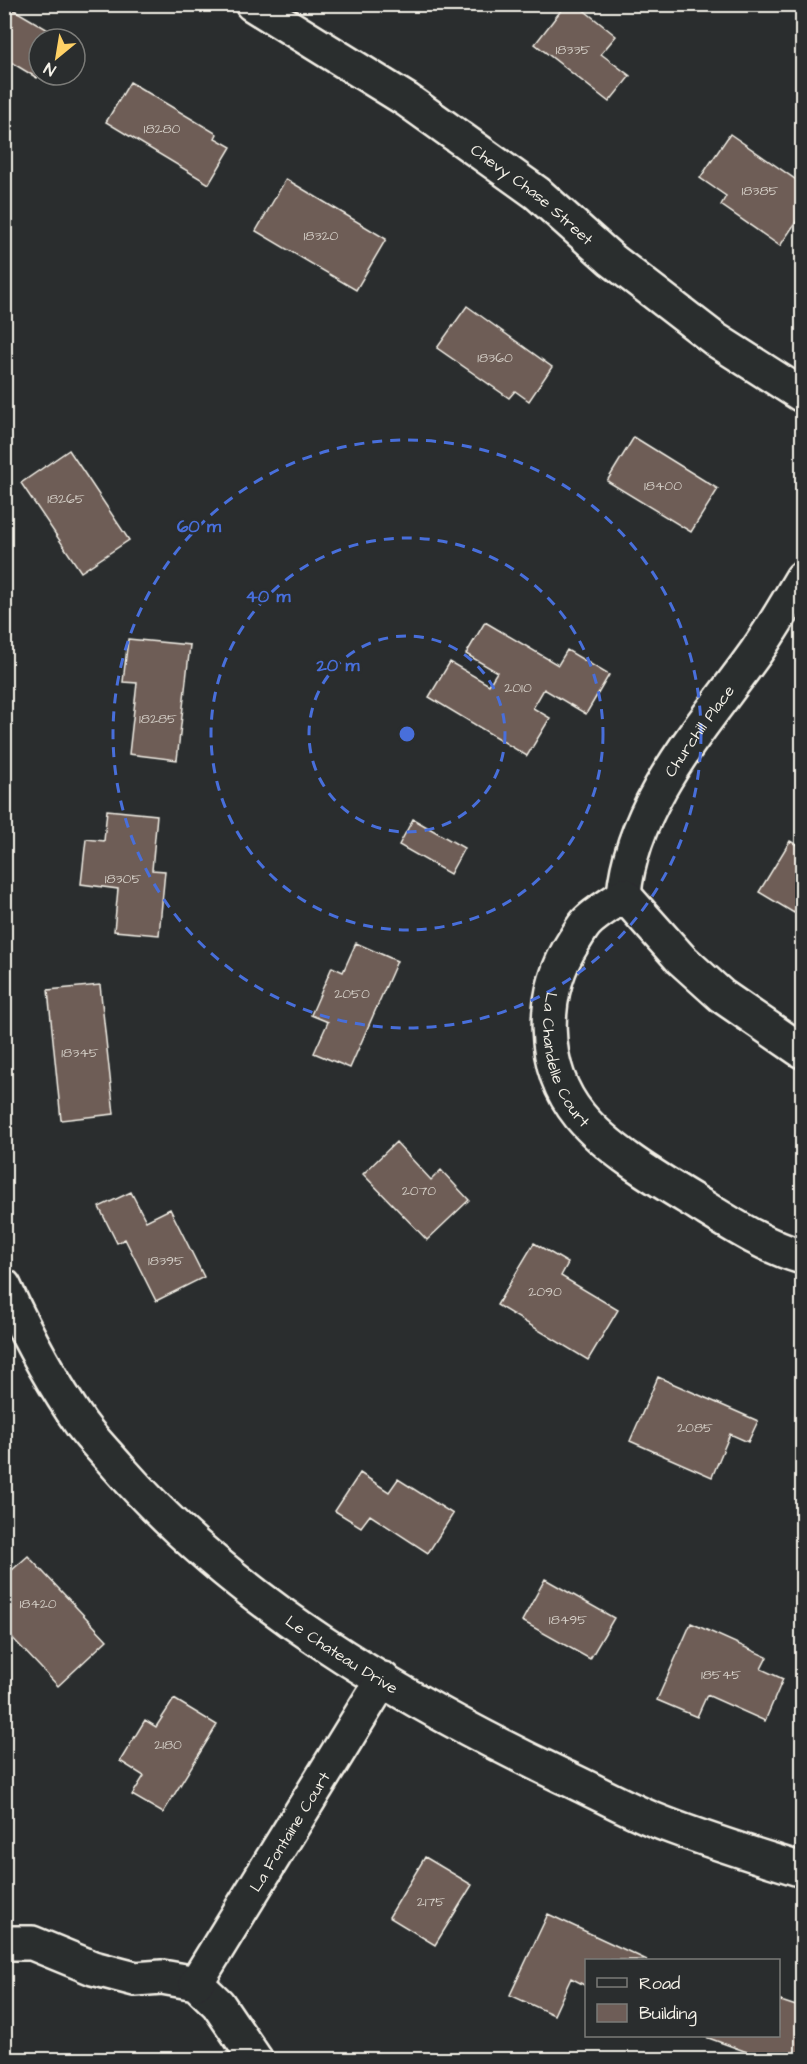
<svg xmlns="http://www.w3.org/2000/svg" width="807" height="2064" viewBox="0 0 807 2064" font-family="'Architects Daughter',sans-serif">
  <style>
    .building { fill: #6e5d57; stroke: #f4f1e8; stroke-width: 1.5 }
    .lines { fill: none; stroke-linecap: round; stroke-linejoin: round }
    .street-casing { stroke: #f4f1e8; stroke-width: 38 }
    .street { stroke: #2a2d2e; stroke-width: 33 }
    .ring { fill: none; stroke: #486fdb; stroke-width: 3; stroke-dasharray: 10 8 }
    .labels { text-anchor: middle; stroke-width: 5; stroke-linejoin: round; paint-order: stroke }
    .number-label { font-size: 14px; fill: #d2ccc4 }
    .street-label { font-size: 16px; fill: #f4f1e8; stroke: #2a2d2e }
    .centre { fill: #486fdb; stroke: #2a2d2e; stroke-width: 3 }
    .ring-label { font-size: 18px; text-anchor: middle; font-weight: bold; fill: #486fdb; stroke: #2a2d2e; stroke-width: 5; stroke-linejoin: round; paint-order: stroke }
  </style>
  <rect width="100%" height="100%" fill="#2a2d2e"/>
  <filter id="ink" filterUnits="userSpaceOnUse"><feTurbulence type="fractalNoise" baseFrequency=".0167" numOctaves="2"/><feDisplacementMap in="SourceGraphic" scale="12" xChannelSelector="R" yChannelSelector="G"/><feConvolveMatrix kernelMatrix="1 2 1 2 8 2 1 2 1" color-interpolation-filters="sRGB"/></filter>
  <g filter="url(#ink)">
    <path class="building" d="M4,4L62,38L39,39V75L37,78L4,58Z
      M566,4H576L616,36L601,54L630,76L609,102L535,44Z
      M130,82L217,134L215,138L231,147L209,184L106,122Z
      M730,134L802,184V213L780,246L721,205L726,196L700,178Z
      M286,179L386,239L356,290L256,231Z
      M467,306L552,367L529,401L515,391L509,398L437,348Z
      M634,437L718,489L691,532L607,481Z
      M69,450L129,540L81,572L21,483Z
      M485,622L558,665L567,650L609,675L586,714L544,689L533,708L550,718L527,756L429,697L450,662L489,685L497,672L466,654Z
      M128,639L190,645L177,760L129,754L137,683L123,682Z
      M107,810L157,815L152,870L165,871L159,935L114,931L118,889L81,884L86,839L104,841Z
      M413,819L464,848L450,874L399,845Z
      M790,841L802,848V903L801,902L794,913L759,892Z
      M356,943L397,961L350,1068L314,1053L328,1022L311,1015L332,967L343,972Z
      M100,985L114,1114L61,1120L48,990Z
      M396,1142L431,1180L441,1170L469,1200L427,1240L363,1174Z
      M131,1192L146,1221L170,1209L204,1277L156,1301L125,1239L117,1243L99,1207Z
      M534,1243L568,1263L561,1276L618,1310L588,1360L497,1305Z
      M658,1377L758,1421L748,1442L730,1434L712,1477L630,1441Z
      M360,1473L389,1492L398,1479L453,1514L428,1553L370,1515L361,1527L335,1511Z
      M28,1556L107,1640L58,1686L4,1629V1577Z
      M545,1579L614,1618L590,1659L522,1621Z
      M691,1623L767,1657L761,1669L783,1679L765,1721L707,1695L697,1717L657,1700Z
      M174,1699L217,1725L163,1813L132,1795L144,1776L120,1761L145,1720L156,1727Z
      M425,1857L472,1885L435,1945L389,1917Z
      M548,1914L647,1960H586V1986L571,1978L554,2015L510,1995Z
      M778,2000L802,2008V2060H769L703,2036H778Z"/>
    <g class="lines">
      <g class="street-casing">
        <g id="street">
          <path id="s1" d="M252,4L407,100L537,193L612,260L716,340L802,395"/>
          <path id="s2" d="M624,895C632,802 704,725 756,652C773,628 787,603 802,578"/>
          <path id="s3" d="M802,1051L722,996L681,959L624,895C612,904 597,912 587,922C582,927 578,935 574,941C540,993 540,1067 580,1116C608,1150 659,1180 697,1203C731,1224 764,1246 802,1257"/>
          <path id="s4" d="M4,1286C26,1334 51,1381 81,1424C92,1439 106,1453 118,1467C236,1602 399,1698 560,1775C591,1789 621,1806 652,1819C701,1839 752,1854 802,1870"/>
          <path d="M4,1943H32L93,1968L135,1979L162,1977L196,1983L218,2004L256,2060"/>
          <path id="s5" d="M196,1983L383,1679"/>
        </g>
      </g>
      <use href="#street" class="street"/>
    </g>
  </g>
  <g class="ring">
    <circle cx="407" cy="734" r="98"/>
    <circle cx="407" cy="734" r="196"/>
    <circle cx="407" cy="734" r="294"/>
  </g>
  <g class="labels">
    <g class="number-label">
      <text x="573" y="54">18335</text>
      <text x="162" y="133">18280</text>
      <text x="760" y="195">18385</text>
      <text x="321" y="240">18320</text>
      <text x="495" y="362">18360</text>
      <text x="663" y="490">18400</text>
      <text x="66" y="503">18265</text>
      <text x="518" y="692">2010</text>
      <text x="158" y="723">18285</text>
      <text x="123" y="883">18305</text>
      <text x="352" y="998">2050</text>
      <text x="80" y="1057">18345</text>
      <text x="419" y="1195">2070</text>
      <text x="166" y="1265">18395</text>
      <text x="545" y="1296">2090</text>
      <text x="695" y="1432">2085</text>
      <text x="38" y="1608">18420</text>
      <text x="568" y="1624">18495</text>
      <text x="721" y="1679">18545</text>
      <text x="168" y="1749">2180</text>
      <text x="431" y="1906">2175</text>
    </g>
    <g class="street-label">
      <text dy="6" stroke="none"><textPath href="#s1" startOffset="339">Chevy Chase Street</textPath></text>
      <text dy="6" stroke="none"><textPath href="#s2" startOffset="183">Churchill Place</textPath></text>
      <text dy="6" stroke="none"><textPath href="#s3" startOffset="434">La Chandelle Court</textPath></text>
      <text dy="6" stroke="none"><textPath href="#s4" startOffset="508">Le Chateau Drive</textPath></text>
      <text dy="6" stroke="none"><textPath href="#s5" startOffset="178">La Fontaine Court</textPath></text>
    </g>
  </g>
  <circle cx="407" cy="734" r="9" class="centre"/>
  <g class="ring-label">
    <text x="199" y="532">60 m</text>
    <text x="268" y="602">40 m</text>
    <text x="338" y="671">20 m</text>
  </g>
  <rect width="807" height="2064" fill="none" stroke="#2a2d2e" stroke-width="24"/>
  <rect x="12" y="12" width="783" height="2040" fill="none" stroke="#f4f1e8" stroke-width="2" filter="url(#ink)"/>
  <rect x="585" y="1959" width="195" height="78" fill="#2a2d2e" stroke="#7b7b78" stroke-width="1.5"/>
  <rect x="597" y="1978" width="30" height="9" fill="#2a2d2e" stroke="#7b7b78" stroke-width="1.5"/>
  <text x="639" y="1989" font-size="18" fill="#f4f1e8">Road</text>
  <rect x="597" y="2004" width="30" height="18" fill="#6e5d57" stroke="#7b7b78" stroke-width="1.5"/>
  <text x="639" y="2019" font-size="18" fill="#f4f1e8">Building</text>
  <g transform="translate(57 57) rotate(210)"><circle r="28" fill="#2a2d2e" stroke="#7b7b78" stroke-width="1.5"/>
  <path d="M0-4.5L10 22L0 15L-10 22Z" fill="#ffd166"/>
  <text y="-9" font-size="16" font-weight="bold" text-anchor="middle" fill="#f4f1e8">N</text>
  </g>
</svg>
